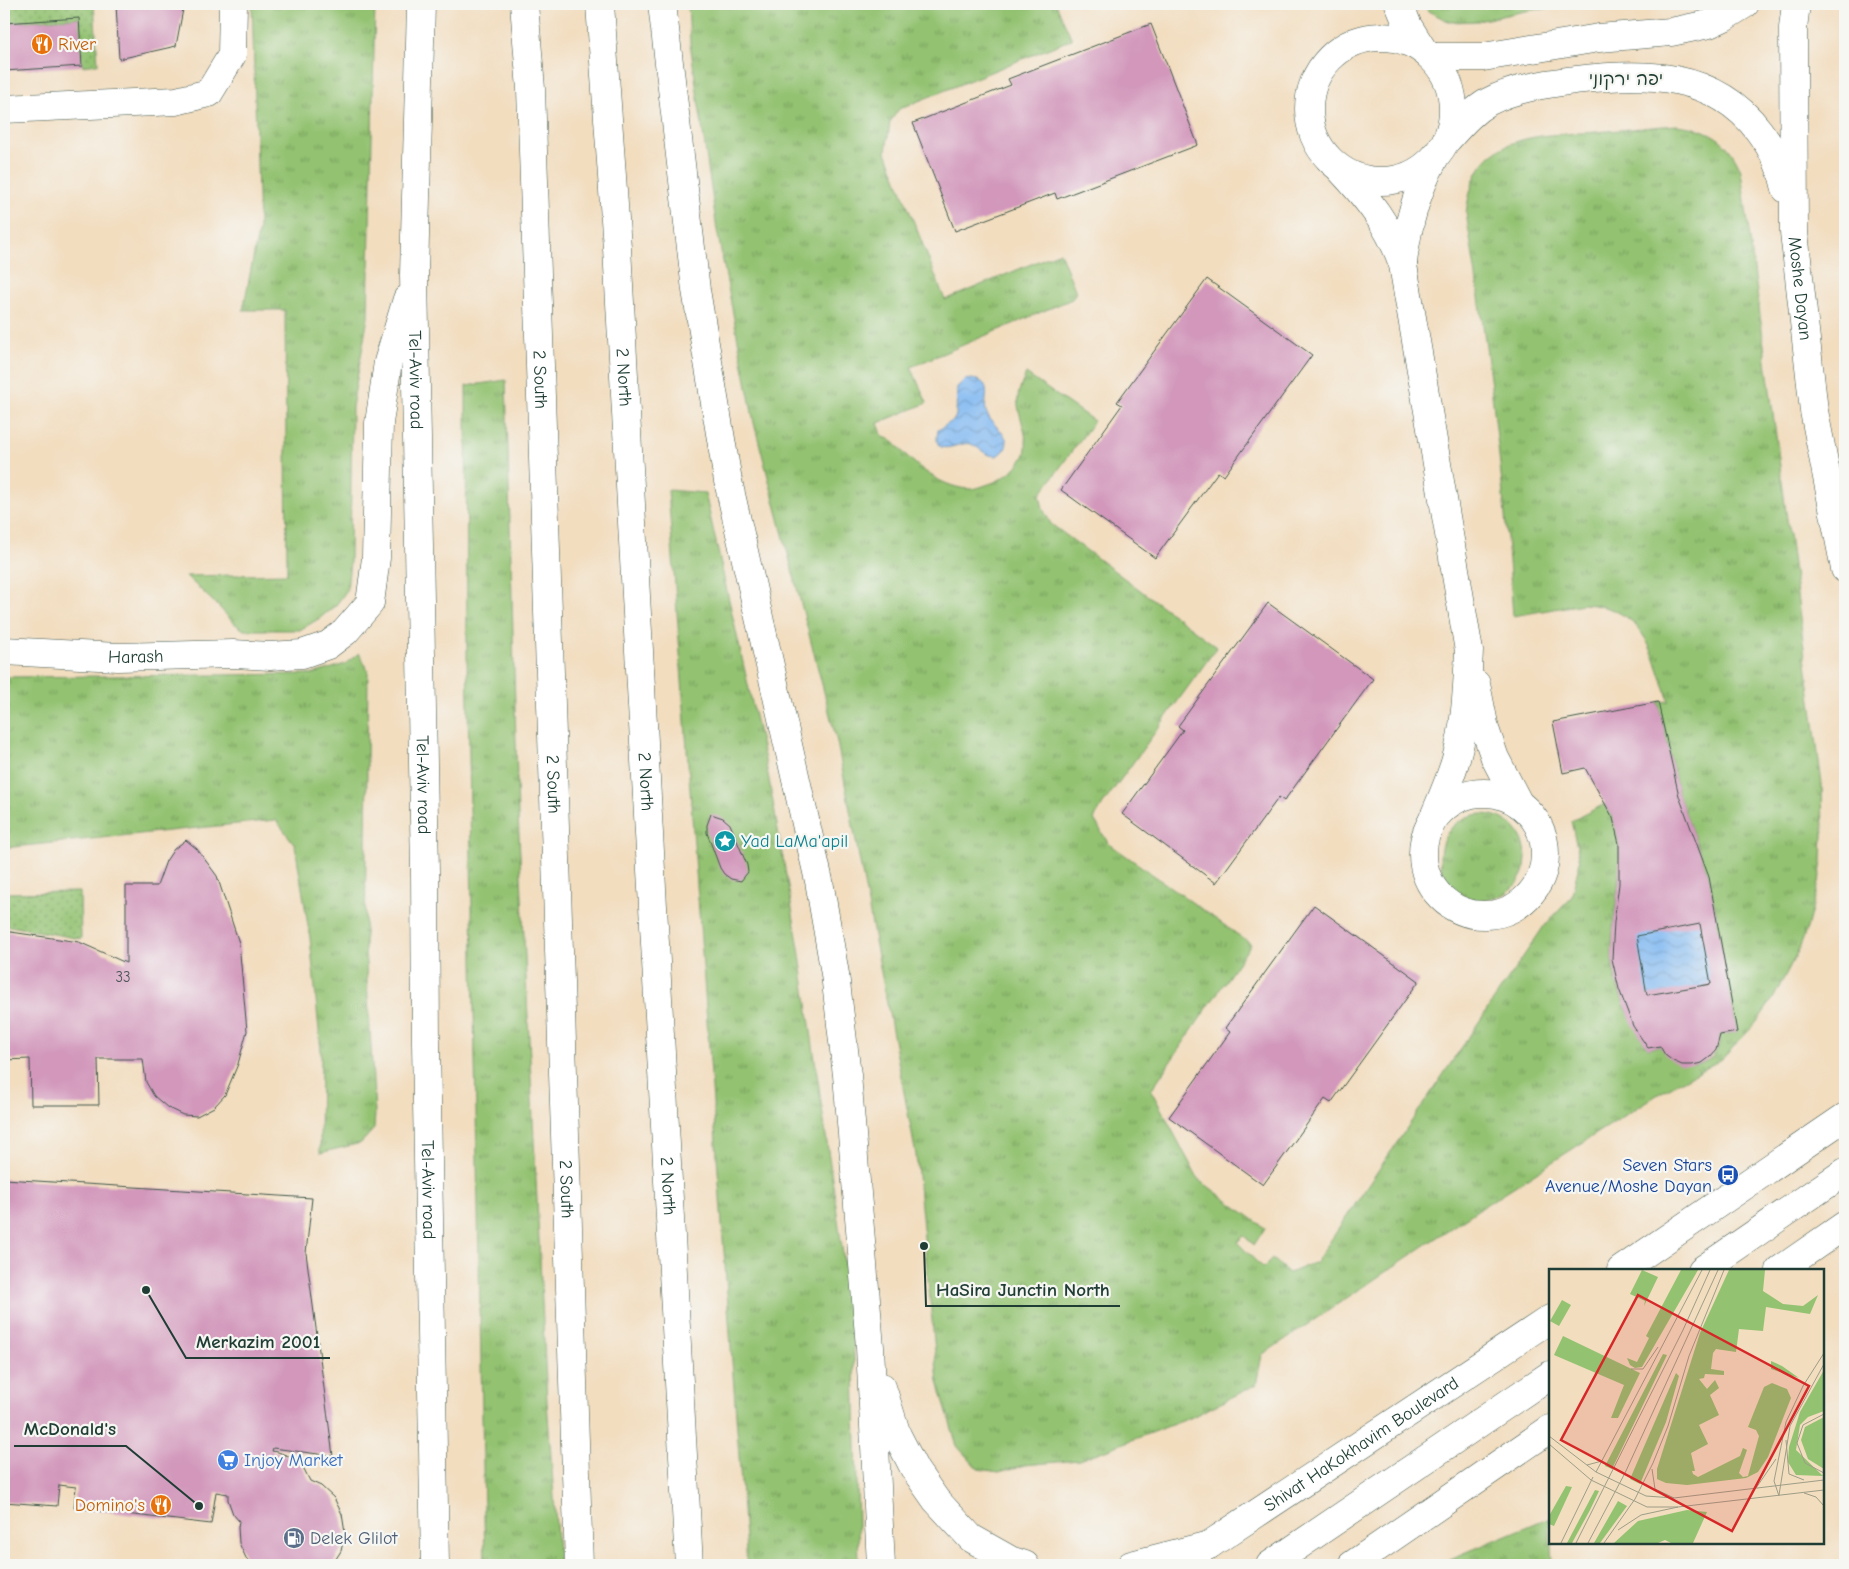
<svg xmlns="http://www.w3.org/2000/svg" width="1849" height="1569" viewBox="0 0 1849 1569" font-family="'Comic Neue','Playpen Sans Hebrew',sans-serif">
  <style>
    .grass { fill: url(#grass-tufts); stroke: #598052 }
    .garden { fill: url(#garden-dots); stroke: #598052 }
    .water { fill: url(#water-waves); stroke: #517c93 }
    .building { fill: #d297bb; fill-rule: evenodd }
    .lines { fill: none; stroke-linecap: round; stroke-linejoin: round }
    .minor-casing { stroke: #3f5549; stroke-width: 29 }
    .major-casing { stroke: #3f5549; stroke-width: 29 }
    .highway-casing { stroke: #3f5549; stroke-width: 29 }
    .minor { stroke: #fff; stroke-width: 28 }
    .major { stroke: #fff; stroke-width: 28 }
    .highway { stroke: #fff; stroke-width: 28 }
    .labels { text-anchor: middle; stroke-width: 4.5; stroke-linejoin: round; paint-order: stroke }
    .number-label { font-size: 15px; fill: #4c5456 }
    .food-label { font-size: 18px; fill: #c56008; stroke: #f6f6f2; text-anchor: start }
    .street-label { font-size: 18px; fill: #1f3d34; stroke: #f6f6f2 }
    .culture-label { font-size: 18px; fill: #0d838f; stroke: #f6f6f2; text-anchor: start }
    .transit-label { font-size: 18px; fill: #164399; stroke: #f6f6f2; text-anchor: end }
    .shop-label { font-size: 18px; fill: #366cbe; stroke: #f6f6f2; text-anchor: start }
    .service-label { font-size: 18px; fill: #4e5e75; stroke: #f6f6f2; text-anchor: start }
    .inset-road { fill: none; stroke: #9e9d87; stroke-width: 1 }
    .view { fill: #d62828; fill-opacity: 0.15; stroke: #d62828; stroke-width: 2.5 }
    .inset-edge { fill: none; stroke: #1f3d34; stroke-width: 2.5 }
    .leader { fill: none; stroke: #1f3d34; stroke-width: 2 }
    .callout-dot { fill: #1f3d34; stroke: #f6f6f2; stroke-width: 2 }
    .callout-label { font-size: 19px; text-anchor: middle; font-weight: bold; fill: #1f3d34; stroke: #f6f6f2; stroke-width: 4.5; stroke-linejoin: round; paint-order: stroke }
  </style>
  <defs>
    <pattern id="grass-tufts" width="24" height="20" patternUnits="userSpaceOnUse" patternTransform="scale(1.25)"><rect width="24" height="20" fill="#93c271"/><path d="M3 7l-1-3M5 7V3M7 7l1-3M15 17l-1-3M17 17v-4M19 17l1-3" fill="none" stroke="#779f5e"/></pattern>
    <pattern id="garden-dots" width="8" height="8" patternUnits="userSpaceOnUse" patternTransform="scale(1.25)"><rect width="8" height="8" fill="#93c271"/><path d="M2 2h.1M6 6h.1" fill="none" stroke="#779f5e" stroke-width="1.8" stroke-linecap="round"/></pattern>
    <pattern id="water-waves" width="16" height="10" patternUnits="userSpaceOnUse" patternTransform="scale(1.25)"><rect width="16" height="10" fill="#83baf2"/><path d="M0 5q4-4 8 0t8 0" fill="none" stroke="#6b98c5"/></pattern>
  </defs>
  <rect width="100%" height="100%" fill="#f6f6f2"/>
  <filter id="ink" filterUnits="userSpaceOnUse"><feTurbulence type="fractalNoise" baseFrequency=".02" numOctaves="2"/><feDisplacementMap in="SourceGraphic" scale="10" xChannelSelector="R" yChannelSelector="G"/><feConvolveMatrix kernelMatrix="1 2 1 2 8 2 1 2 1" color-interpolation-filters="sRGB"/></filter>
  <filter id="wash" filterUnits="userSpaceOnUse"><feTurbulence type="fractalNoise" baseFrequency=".0096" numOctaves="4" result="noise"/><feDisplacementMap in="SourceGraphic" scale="20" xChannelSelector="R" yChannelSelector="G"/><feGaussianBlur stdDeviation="1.12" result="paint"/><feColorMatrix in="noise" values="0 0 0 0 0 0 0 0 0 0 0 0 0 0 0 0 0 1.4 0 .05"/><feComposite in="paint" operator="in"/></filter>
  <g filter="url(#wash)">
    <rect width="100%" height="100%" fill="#f2ddbf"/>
    <path class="grass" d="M252,4H375L368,317L352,407L350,562L347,590L336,605L320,618L300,630H244L234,623L217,605L186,576L287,574L285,310H243L259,228Z
      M688,4H1056L1072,39L899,109L890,122L886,152L945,300L1060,252L1076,292L1072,299L911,367L927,403L878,423L883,437C893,439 897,446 904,453C921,470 944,488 970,489C977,489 985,485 992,483C1003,479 1019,467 1024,456C1032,438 1015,412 1018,396C1019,389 1023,381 1026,374L1094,421L1040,495L1043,509L1051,524L1217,647L1103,804L1094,819L1108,843L1251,944L1151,1090L1198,1179L1265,1228L1254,1245L1244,1236L1237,1242L1263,1268L1272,1259L1289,1273L1316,1262L1544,926L1571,898L1580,861L1571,821L1605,804C1634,851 1610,906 1612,957C1613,986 1632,1024 1648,1048L1660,1046C1677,1073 1720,1071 1720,1035L1737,1032L1709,877L1679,796L1658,702L1669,701C1652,651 1645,607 1583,604L1513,616C1504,481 1488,346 1466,213C1469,192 1474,171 1489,157C1517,132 1561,135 1596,132C1622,130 1649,127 1676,125C1708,128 1729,139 1741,171L1822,784L1823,835L1822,860L1819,883L1807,928L1798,951L1773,999L1756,1023L1722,1059L1660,1093L1479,1209L1262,1355L1256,1385L1190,1418L1079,1460L1025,1465L999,1472L978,1469L957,1446L938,1382L916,1155L837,742L754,423L717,230L690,43Z
      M1424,4H1584L1525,11L1478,21L1450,22L1428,11Z
      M506,380L518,815L547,1402L559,1565H485L467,656L466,386Z
      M668,490L705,493L768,774L799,948L853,1324L859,1565H747Z
      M359,653L368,671L365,948L375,1113L374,1129L361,1143L320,1153L321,1051L310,938L295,845L276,820L4,848V677L313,674L345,664Z
      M1440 857a43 43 0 1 1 86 0a43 43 0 1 1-86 0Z
      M1550,1517V1543H1552L1553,1565H1436Z"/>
    <path class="garden" d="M4,4H94L98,64L82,66L78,18L4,23Z
      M80,892L81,939L4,925V893Z"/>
    <path class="water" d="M971,379C997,381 981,401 987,414C992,424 1002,430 1007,440C1007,448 1004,453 996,456C986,456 980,448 971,444C961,440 931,462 938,430L954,420L956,415L957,387L965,380Z
      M1700,893L1719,1009L1647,1021L1628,906Z"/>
    <g id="blocks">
      <path class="building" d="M116,4H184L176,46L119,59Z
        M79,18L82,66L4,71V23Z
        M1151,24L1198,145L1057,199L1055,193L955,231L913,123L1011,85L1008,79Z
        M1207,279L1312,355L1224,476L1218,472L1155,558L1061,490L1122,405L1117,402Z
        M1268,603L1373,679L1284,801L1279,797L1216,883L1122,814L1183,730L1178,726Z
        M1658,702L1679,796L1709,877L1737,1032L1720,1035L1716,1050L1710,1057L1702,1063L1692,1065H1682L1673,1061L1665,1055L1660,1046L1648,1048L1633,1026L1619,989L1612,959L1614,922L1619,884V844L1613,818L1585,768L1563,773L1553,722ZM1700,924L1711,984L1647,995L1637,936Z
        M711,814L723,818L730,824L747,865L748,872L741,881L731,879L724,874L720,868L707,833V825Z
        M186,840L197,849L217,876L239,943L247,1031L238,1064L225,1095L214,1107L197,1116L183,1115L168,1108L154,1096L146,1082L143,1059H98L99,1105H31L30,1059L4,1060V931L79,942L126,963V886H157L166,861L174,849Z
        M1314,905L1419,981L1331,1103L1325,1099L1263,1185L1169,1117L1230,1032L1225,1028Z
        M4,1179L312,1198L306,1253L333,1456L273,1448L272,1451L278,1452L291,1457L302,1465L310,1481L321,1486L334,1498L342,1514L345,1533L341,1551L332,1565H252L246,1558L239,1543L238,1527L239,1521L233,1514L228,1500V1494L216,1492L211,1524L74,1508L76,1487L59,1485L57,1506L4,1502Z"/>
    </g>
  </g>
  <g filter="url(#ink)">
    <use href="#blocks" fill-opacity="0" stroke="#3f5549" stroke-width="1"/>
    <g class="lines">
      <g class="minor-casing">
        <g id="minor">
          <path id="s1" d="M421,4L414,275L425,872L426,1043L435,1565"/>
          <path d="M1399,4L1408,26L1423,50"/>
          <path id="s2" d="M1796,4L1793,28L1794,232L1814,411L1845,569"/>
          <circle cx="1381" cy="109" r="72"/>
          <path d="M1431,57H1483L1599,38L1671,32L1709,24L1724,17L1745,4"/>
          <path d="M4,109L176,101L209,93L232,55L233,4"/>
          <path d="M1446,141C1459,127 1471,112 1488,102C1514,88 1546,84 1575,80C1643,72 1714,71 1759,131C1773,149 1782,167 1786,189"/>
          <path d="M1340,169C1367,198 1390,226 1403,265L1469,651C1467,687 1466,724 1456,759C1449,783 1439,805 1429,828"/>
          <path d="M1403,263C1407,227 1416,192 1434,159"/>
          <path id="s3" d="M4,651L118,657L233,654L270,656L302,654L328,645L345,632L370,603L376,558L379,423L388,362L407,299"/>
          <path d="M1476,684L1485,729L1495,758L1519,804"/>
          <circle cx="1484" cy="854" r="61"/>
          <path d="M1702,1270L1845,1172"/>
          <path d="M1270,1565L1550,1375"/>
        </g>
      </g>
      <g class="major-casing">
        <g id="major">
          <path d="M1621,1270L1845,1117"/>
          <path d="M1780,1270L1845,1225"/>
          <path id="s4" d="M1189,1555L1209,1545L1550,1319"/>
          <path d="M435,1565V1563"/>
          <path d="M1352,1565L1550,1429"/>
        </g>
      </g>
      <g class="highway-casing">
        <g id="highway">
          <path id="s5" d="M524,4L531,89L579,1565"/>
          <path id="s6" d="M600,4L617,248L689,1565"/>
          <path d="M662,4L696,290L728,481L819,881L835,974L847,1075L870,1347L881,1565"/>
          <path d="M882,1387L897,1435L915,1470L936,1500L971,1538L1010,1560L1025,1565"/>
          <path d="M1131,1565L1209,1545"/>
        </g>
      </g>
      <use href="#minor" class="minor"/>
      <use href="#major" class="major"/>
      <use href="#highway" class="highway"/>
    </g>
  </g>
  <defs>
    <g id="restaurant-disc" transform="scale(1.125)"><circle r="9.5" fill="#e8710a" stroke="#f6f6f2"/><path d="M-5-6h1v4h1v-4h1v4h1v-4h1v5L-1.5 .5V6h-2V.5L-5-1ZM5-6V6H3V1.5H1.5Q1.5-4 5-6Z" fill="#fff"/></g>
    <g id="sight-disc" transform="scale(1.125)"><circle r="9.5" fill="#0f9aa8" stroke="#f6f6f2"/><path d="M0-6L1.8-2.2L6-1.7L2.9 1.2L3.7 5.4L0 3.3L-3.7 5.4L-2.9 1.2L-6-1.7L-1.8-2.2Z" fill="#fff"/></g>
    <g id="bus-disc" transform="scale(1.125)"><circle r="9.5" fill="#1a4fb4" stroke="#f6f6f2"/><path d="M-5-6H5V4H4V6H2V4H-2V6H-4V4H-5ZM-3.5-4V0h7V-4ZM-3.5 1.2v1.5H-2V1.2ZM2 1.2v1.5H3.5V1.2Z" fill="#fff"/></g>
    <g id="supermarket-disc" transform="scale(1.125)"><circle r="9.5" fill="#3f7fe0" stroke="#f6f6f2"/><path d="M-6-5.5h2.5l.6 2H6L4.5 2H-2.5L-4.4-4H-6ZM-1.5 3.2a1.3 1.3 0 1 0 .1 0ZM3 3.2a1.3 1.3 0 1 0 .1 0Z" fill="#fff"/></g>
    <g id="fuel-disc" transform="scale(1.125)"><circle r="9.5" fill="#5c6f8a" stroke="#f6f6f2"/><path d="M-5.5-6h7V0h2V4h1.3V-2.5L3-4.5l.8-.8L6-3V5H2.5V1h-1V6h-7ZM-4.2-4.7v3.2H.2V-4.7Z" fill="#fff"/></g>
  </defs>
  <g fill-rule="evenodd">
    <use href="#restaurant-disc" x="42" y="44"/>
    <use href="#sight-disc" x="725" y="841"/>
    <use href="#bus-disc" x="1728" y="1175"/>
    <use href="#supermarket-disc" x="228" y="1460"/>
    <use href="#restaurant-disc" x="161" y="1505"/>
    <use href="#fuel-disc" x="294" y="1538"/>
  </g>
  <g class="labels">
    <g class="number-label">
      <text x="123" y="982">33</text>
    </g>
    <g class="food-label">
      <text x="58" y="50">River</text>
      <text x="145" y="1511" text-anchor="end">Domino's</text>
    </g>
    <g class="street-label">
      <text x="1626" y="85">יפה ירקוני</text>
      <text dy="6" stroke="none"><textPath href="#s2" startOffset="285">Moshe Dayan</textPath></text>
      <text dy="6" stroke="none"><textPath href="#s6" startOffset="374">2 North</textPath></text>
      <text dy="6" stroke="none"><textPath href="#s1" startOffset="376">Tel-Aviv road</textPath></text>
      <text dy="6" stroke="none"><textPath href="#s5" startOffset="376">2 South</textPath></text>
      <text dy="6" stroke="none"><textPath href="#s3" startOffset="132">Harash</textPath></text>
      <text dy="6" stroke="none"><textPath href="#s6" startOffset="779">2 North</textPath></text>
      <text dy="6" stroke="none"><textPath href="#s1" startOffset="781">Tel-Aviv road</textPath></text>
      <text dy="6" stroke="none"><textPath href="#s5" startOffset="781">2 South</textPath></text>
      <text dy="6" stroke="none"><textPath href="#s6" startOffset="1184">2 North</textPath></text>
      <text dy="6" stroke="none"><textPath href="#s1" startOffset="1186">Tel-Aviv road</textPath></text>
      <text dy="6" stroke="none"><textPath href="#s5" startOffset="1186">2 South</textPath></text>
      <text dy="6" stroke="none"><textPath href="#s4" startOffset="205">Shivat HaKokhavim Boulevard</textPath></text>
    </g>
    <g class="culture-label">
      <text x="741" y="847">Yad LaMa'apil</text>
    </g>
    <g class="transit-label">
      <text x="1712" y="1171">Seven Stars<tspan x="1712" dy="21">Avenue/Moshe Dayan</tspan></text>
    </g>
    <g class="shop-label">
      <text x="244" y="1466">Injoy Market</text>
    </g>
    <g class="service-label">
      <text x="310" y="1544">Delek Glilot</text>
    </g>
  </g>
  <g transform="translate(1549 1269)">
    <rect width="275" height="275" fill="#f2ddbf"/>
    <path d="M132,1H149L93,98L86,99L81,96L78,89L88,93L100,69L97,67ZM180,1H216L214,22L234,35L254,37L269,26L261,45L217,38L214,62L190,60L187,83L167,80L164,84L162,100L175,102V106L156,105L155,109L150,110L158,120L166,111L170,119L161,126L170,146L150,156L159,175L142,184L146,202H143L144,205L149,208L191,187L194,179L198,181L190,204L194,208L199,207L210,167L207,161L199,158L215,118L223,114L238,120L242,129L219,188L209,203L197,209L138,216L117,214L108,210V200L151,64ZM14,67L91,104L69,149H62L75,116L5,86ZM114,85L118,86L63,200L56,197ZM222,92L233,97L250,109L222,100ZM275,101V142L259,148L251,156L247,181L274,207L247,206L239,193L240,178L251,143ZM127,104L130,107L117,153L91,215L81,210ZM275,148V200L259,190L252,171L256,158ZM17,217L23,218L5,257L0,255V247ZM46,221L50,222L41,241L23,274H18ZM69,232L78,237L51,274H45ZM138,241L158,243L144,274H122L116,271L109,274H65L89,252Z" fill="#93c271"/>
    <path d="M93,1L109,8L95,37L96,32L81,25ZM13,31L22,36L10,57L1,52Z" fill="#93c271"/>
    <path class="inset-road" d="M82,100H94L109,78M275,145L254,156L248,174L256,194L275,204M0,167L47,203L97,227L125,229L275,211M237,171L240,205L255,211M0,175L42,211L98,238H129L275,221M38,196L53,192M103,200L106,220L125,229M47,203L153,1M207,219L227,190M255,224L267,228L275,237M230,226L241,157L275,95M230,227L225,212L237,153L254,117L275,84M69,261L92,246L129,238M12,274L44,208M27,274L134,61L161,1M39,274L76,204L169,1M55,274L86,230L104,194L119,157L140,87L175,1"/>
    <path class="view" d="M89,26L260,117L183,262L12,171Z"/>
    <rect width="275" height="275" class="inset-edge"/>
  </g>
  <path class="leader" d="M924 1246L926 1306H1120M146 1290L186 1358H330M199 1506L126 1446H14"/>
  <g class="callout-dot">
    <circle cx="924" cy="1246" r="5"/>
    <circle cx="146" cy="1290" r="5"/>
    <circle cx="199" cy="1506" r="5"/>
  </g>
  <g class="callout-label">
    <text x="1023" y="1296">HaSira Junctin North</text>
    <text x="258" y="1348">Merkazim 2001</text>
    <text x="70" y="1435">McDonald's</text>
  </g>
  <rect width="1849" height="1569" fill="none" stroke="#f6f6f2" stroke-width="20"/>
</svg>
